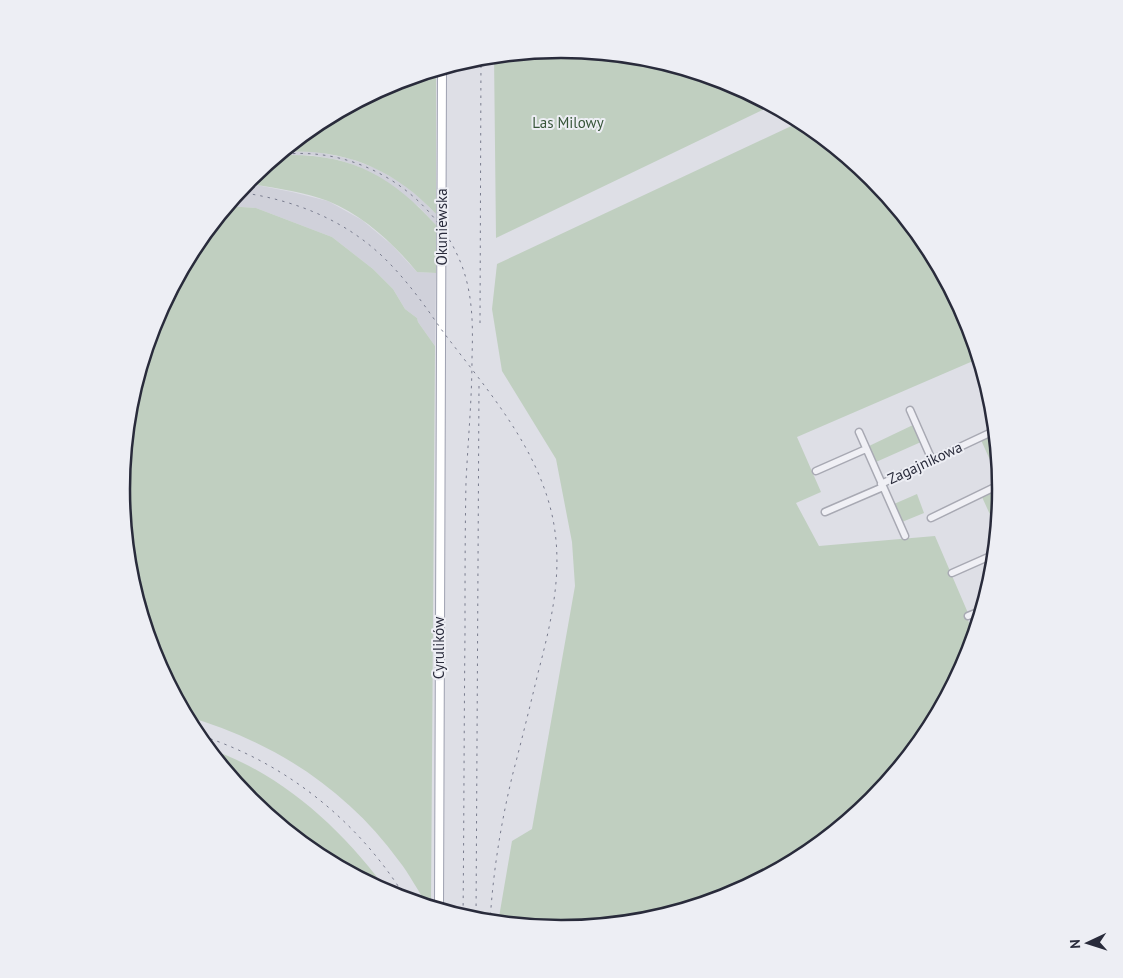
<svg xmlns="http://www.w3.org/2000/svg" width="1123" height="978" viewBox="0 0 1123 978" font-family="'PT Sans',sans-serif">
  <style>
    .built { fill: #d0d1da }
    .green { fill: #c0cfc0 }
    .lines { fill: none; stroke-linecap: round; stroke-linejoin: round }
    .minor-casing { stroke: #a8a9b3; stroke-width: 9 }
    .major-casing { stroke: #9ea1b0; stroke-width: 10 }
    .minor { stroke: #f0f0f5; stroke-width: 6 }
    .major { stroke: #fff; stroke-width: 8 }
    .rail { stroke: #797c8e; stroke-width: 1; stroke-dasharray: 2.5 5; stroke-linecap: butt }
    .labels { text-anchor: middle; stroke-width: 4; stroke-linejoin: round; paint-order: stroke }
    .park-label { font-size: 15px; fill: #375539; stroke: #edeef4 }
    .street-label { font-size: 15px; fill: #292b3b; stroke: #edeef4 }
    .rim { fill: none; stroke: #292b3b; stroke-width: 2.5 }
  </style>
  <rect width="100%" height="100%" fill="#dedfe6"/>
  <path class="built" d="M313,151L351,159L375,168L402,183L422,200L436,214V225L418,206L359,167L339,160L310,155L275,157L282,152Z
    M246,183L292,192L328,201L362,220L392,245L417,272L436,273L435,346L418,322L417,318L405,309L393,289L373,269L332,237L256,208L227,206Z"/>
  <path class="green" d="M562,49L648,57L730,82L773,105L496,238L494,55Z
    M436,69V214C394,169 344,148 282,152L317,123L393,82Z
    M802,121L873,178L904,215L957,304L973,335L980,358L797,437L821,492L796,503L819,546L935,536L968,613L966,616L975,636L968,658L927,734L873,801L806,855L730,896L647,921L561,929L498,923L512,841L532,829L575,586L572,542L556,459L502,371L492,309L497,264Z
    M290,155C355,155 393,178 436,225V273L417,272C394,244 363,215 328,201C302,191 273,188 246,183L275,157Z
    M227,206L256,208L332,237L373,269L393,289L405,309L417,318L418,322L435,346L431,904L428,906C418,891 410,875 399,861C346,788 272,741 186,716L155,657L130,575L121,489L130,403L155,320L196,244Z
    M913,425L921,442L876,462L869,446Z
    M996,433L998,456L990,460L981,440Z
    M1002,488L999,515L992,519L982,497Z
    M917,494L924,513L902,522L894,504Z
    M209,749C282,773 344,831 389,893L317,855L313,852L312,842L302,843L260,809L263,802L242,791Z"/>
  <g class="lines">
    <g class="minor-casing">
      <path id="minor" d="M923,239L938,264
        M910,410L932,460
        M859,432L905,536
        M816,471L866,449
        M881,484L996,430
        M825,512L883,487
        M931,518L1001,484
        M952,573L995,554
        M968,616L983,610"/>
    </g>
    <g class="major-casing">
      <path id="major" d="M439,910L442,67"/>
    </g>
    <use href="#minor" class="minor"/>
    <use href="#major" class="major"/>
    <path class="rail" d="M278,155C356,144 434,192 462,266C473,296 473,326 472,358C472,399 468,440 466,482C465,532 465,583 465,633C464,728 464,822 463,917
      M238,192C297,200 351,222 392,266C410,285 426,307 441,329C477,377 522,428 543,485C568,550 555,608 538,673C530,706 522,739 513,773C501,822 493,872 490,922
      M480,323L481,57
      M196,734C284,761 359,821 407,900
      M476,921L479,386"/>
  </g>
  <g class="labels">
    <g class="park-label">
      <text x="568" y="128">Las Milowy</text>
    </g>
    <g class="street-label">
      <text transform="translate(442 227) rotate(-90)" y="5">Okuniewska</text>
      <text transform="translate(925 463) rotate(-25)" y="5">Zagajnikowa</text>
      <text transform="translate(439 648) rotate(-90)" y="5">Cyrulików</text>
    </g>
  </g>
  <path d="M0 0H1123V978H0ZM130 489a431 431 0 1 1 862 0a431 431 0 1 1-862 0Z" fill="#edeef4" fill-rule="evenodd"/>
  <path class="rim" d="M130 489a431 431 0 1 1 862 0a431 431 0 1 1-862 0Z"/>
  <g transform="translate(1088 943) rotate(266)" stroke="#edeef4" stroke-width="4" paint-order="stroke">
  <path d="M0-4L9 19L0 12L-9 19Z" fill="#292b3b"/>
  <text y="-8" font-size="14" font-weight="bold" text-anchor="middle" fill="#292b3b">N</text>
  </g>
</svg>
